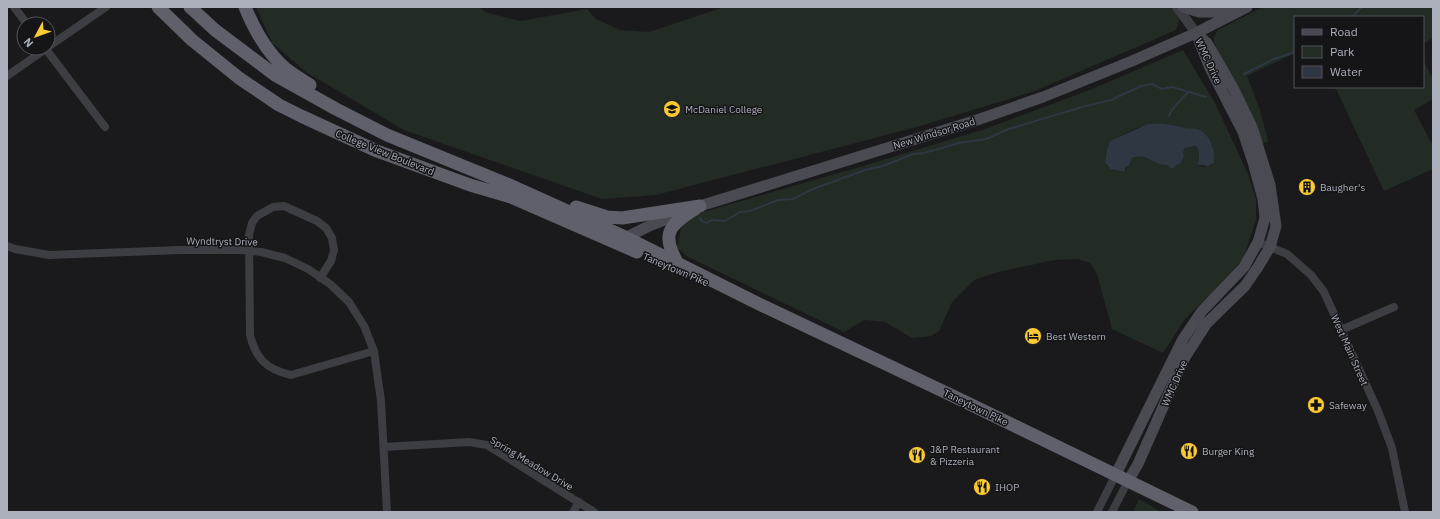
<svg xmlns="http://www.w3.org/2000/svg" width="1440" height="519" viewBox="0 0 1440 519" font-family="'IBM Plex Sans',sans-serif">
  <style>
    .green { fill: #222b24; fill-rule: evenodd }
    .water { fill: #2f3842 }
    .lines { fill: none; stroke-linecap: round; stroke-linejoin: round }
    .stream { stroke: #2f3842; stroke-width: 2 }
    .minor { stroke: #3d3d44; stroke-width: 8 }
    .tertiary { stroke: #3d3d44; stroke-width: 10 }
    .secondary { stroke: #494a52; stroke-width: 11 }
    .trunk { stroke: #5f606a; stroke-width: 13 }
    .labels { text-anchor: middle; stroke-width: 3; stroke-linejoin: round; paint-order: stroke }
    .street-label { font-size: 10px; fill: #acb0bd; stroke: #151518 }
    .poi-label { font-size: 10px; fill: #acb0bd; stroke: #151518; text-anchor: start }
  </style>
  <rect width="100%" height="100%" fill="#1a1a1d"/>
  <path class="green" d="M256,7H479L485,12L520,21L587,9L596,19L620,30L649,32L724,7H1175C1180,15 1180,21 1176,30L1035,91L917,127L656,195L602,199L404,130L306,72L272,43Z
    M1263,7H1433V38L1423,44V17H1295V53L1247,76L1260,110L1268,141L1262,144L1214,43V37L1218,30Z
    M1183,50L1215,103L1248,174L1256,199V220L1243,259L1217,288L1185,319L1163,353L1112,329L1097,274L1090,263L1078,259L1054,260L998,272L974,280L952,302L939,331L931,336L912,338L885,322L865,320L844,332L686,256L677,247L682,223L693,215L859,167L985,129L1092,89ZM1153,124H1169L1187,129H1196L1201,131L1206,135L1212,145L1214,155L1212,165L1203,167L1198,165L1199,151L1197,146L1185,148L1183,152L1184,156L1176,165C1172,165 1166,166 1162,165C1150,163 1148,151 1132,158C1129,162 1127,168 1124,172C1120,171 1115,171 1111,169C1101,165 1107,148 1110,141L1137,128Z
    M1423,60L1433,79V99L1414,110L1433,146V169L1384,191L1335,87H1423Z
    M1139,499L1161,512H1133Z"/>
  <path class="water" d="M1148,124C1164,123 1171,124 1185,128C1189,129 1194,128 1197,129C1210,133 1216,151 1214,163L1208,166L1198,165L1199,151L1196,146L1185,148L1183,152L1184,156L1180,164H1177L1174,168H1170L1167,165C1152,166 1148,151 1132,158L1129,165L1126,167L1124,172L1110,169L1105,162L1107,149L1110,141Z"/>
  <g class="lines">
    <path class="stream" d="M1352,17L1362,7
      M1244,74L1274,59L1295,52
      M1169,116C1173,105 1181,101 1188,92
      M700,218L701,220L706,223L712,220L725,221L740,212L750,211L778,200L793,199L813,189L865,170L883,166L913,154L924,153L959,143L986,139L1006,130L1082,107L1111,100L1141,86L1152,84L1162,89L1172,87L1206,97"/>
    <path class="minor" d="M14,7L27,24
      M48,47L106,7
      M45,48L105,127
      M7,76L47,48
      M1258,242L1287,254L1311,275L1324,292L1378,411L1392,448L1405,512
      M7,246L15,249L49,255L180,250H240L261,252L285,258L308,269L330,284L349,302L364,326L374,351L381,401L387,512
      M320,278L331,261L334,250L332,238L326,228L317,221L284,206L273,207L257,216L252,223L249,235L250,335C256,359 266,369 291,375L374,351
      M1341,330L1394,307
      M384,447L469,442L487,445L594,512
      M573,512L579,502
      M1097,512L1116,474
      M1112,512L1128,481"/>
    <path class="tertiary" d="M1177,7L1196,33"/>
    <path class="secondary" d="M1183,7L1199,12H1233
      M619,241L647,227L700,206L977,120L1043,97L1132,61L1196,33L1247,7
      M1116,474L1183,339L1202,311L1244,267L1258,242L1265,218L1263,199L1253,162L1243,132L1210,68L1199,41
      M1128,481L1138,464L1185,357L1207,323L1245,286L1258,267L1270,247L1276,226L1270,185L1252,127L1233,88L1217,60L1207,43L1196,33"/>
    <path class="trunk" d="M158,7L192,40L239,78L279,105L301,116L377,151L470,185L511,197L637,252
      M190,7L215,30L275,75L336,109L387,135L507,184L625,237L759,304L951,395L1192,512
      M245,7C254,29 267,53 286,69C294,75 302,80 310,85
      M576,207L607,217L622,218L700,206
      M677,262C661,234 669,225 695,209"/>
  </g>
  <defs>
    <g id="university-disc" transform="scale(0.9)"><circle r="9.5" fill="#faca35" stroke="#151518"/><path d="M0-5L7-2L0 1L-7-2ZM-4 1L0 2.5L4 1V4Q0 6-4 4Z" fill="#111"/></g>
    <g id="building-disc" transform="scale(0.9)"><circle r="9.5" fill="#faca35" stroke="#151518"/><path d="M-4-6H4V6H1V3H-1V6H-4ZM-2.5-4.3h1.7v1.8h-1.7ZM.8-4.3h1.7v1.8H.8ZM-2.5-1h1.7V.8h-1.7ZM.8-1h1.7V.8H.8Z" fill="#111"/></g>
    <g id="hotel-disc" transform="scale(0.9)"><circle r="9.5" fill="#faca35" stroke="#151518"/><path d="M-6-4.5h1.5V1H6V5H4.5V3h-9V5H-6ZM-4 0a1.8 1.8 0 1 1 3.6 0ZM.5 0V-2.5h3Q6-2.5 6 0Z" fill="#111"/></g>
    <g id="pharmacy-disc" transform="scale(0.9)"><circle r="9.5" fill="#faca35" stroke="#151518"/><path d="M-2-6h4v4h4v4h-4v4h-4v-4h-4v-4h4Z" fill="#111"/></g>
    <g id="restaurant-disc" transform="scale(0.9)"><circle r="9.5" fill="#faca35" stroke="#151518"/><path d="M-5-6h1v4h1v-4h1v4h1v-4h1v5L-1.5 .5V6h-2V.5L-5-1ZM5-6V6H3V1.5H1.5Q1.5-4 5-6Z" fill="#111"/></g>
  </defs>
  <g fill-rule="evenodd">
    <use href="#university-disc" x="672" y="109"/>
    <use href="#building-disc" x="1307" y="187"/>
    <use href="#hotel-disc" x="1033" y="336"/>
    <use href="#pharmacy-disc" x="1316" y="405"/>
    <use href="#restaurant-disc" x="1189" y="451"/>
    <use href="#restaurant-disc" x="917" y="455"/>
    <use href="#restaurant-disc" x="982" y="487"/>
  </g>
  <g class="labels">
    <g class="street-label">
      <text transform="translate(1209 61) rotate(65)" y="4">WMC Drive</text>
      <text transform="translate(934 133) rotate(-17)" y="4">New Windsor Road</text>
      <text transform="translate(385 152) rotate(22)" y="4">College View Boulevard</text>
      <text transform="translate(222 241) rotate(1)" y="4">Wyndtryst Drive</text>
      <text transform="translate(676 269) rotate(23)" y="4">Taneytown Pike</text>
      <text transform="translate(1350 350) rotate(66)" y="4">West Main Street</text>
      <text transform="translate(1174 383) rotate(-66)" y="4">WMC Drive</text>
      <text transform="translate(976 407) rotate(26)" y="4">Taneytown Pike</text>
      <text transform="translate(532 463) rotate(31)" y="4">Spring Meadow Drive</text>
    </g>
    <g class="poi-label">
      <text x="685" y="113">McDaniel College</text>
      <text x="1320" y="191">Baugher's</text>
      <text x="1046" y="340">Best Western</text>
      <text x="1329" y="409">Safeway</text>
      <text x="930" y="453">J&amp;P Restaurant<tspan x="930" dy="12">&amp; Pizzeria</tspan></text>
      <text x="1202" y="455">Burger King</text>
      <text x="995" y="491">IHOP</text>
    </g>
  </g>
  <rect width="1440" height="519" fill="none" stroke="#acb0bd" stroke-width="16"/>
  <rect x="1294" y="16" width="130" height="72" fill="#151518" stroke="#51535a"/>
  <rect x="1302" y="29" width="20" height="6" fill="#494a52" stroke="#51535a"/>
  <text x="1330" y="36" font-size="12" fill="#acb0bd">Road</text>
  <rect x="1302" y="46" width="20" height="12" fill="#222b24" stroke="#51535a"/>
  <text x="1330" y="56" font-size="12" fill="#acb0bd">Park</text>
  <rect x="1302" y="66" width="20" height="12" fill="#2f3842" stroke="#51535a"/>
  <text x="1330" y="76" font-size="12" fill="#acb0bd">Water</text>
  <g transform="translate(36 36) rotate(229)"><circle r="19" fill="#151518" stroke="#51535a"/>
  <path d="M0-3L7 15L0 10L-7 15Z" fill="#faca35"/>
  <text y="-6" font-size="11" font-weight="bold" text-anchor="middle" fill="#acb0bd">N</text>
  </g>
</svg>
